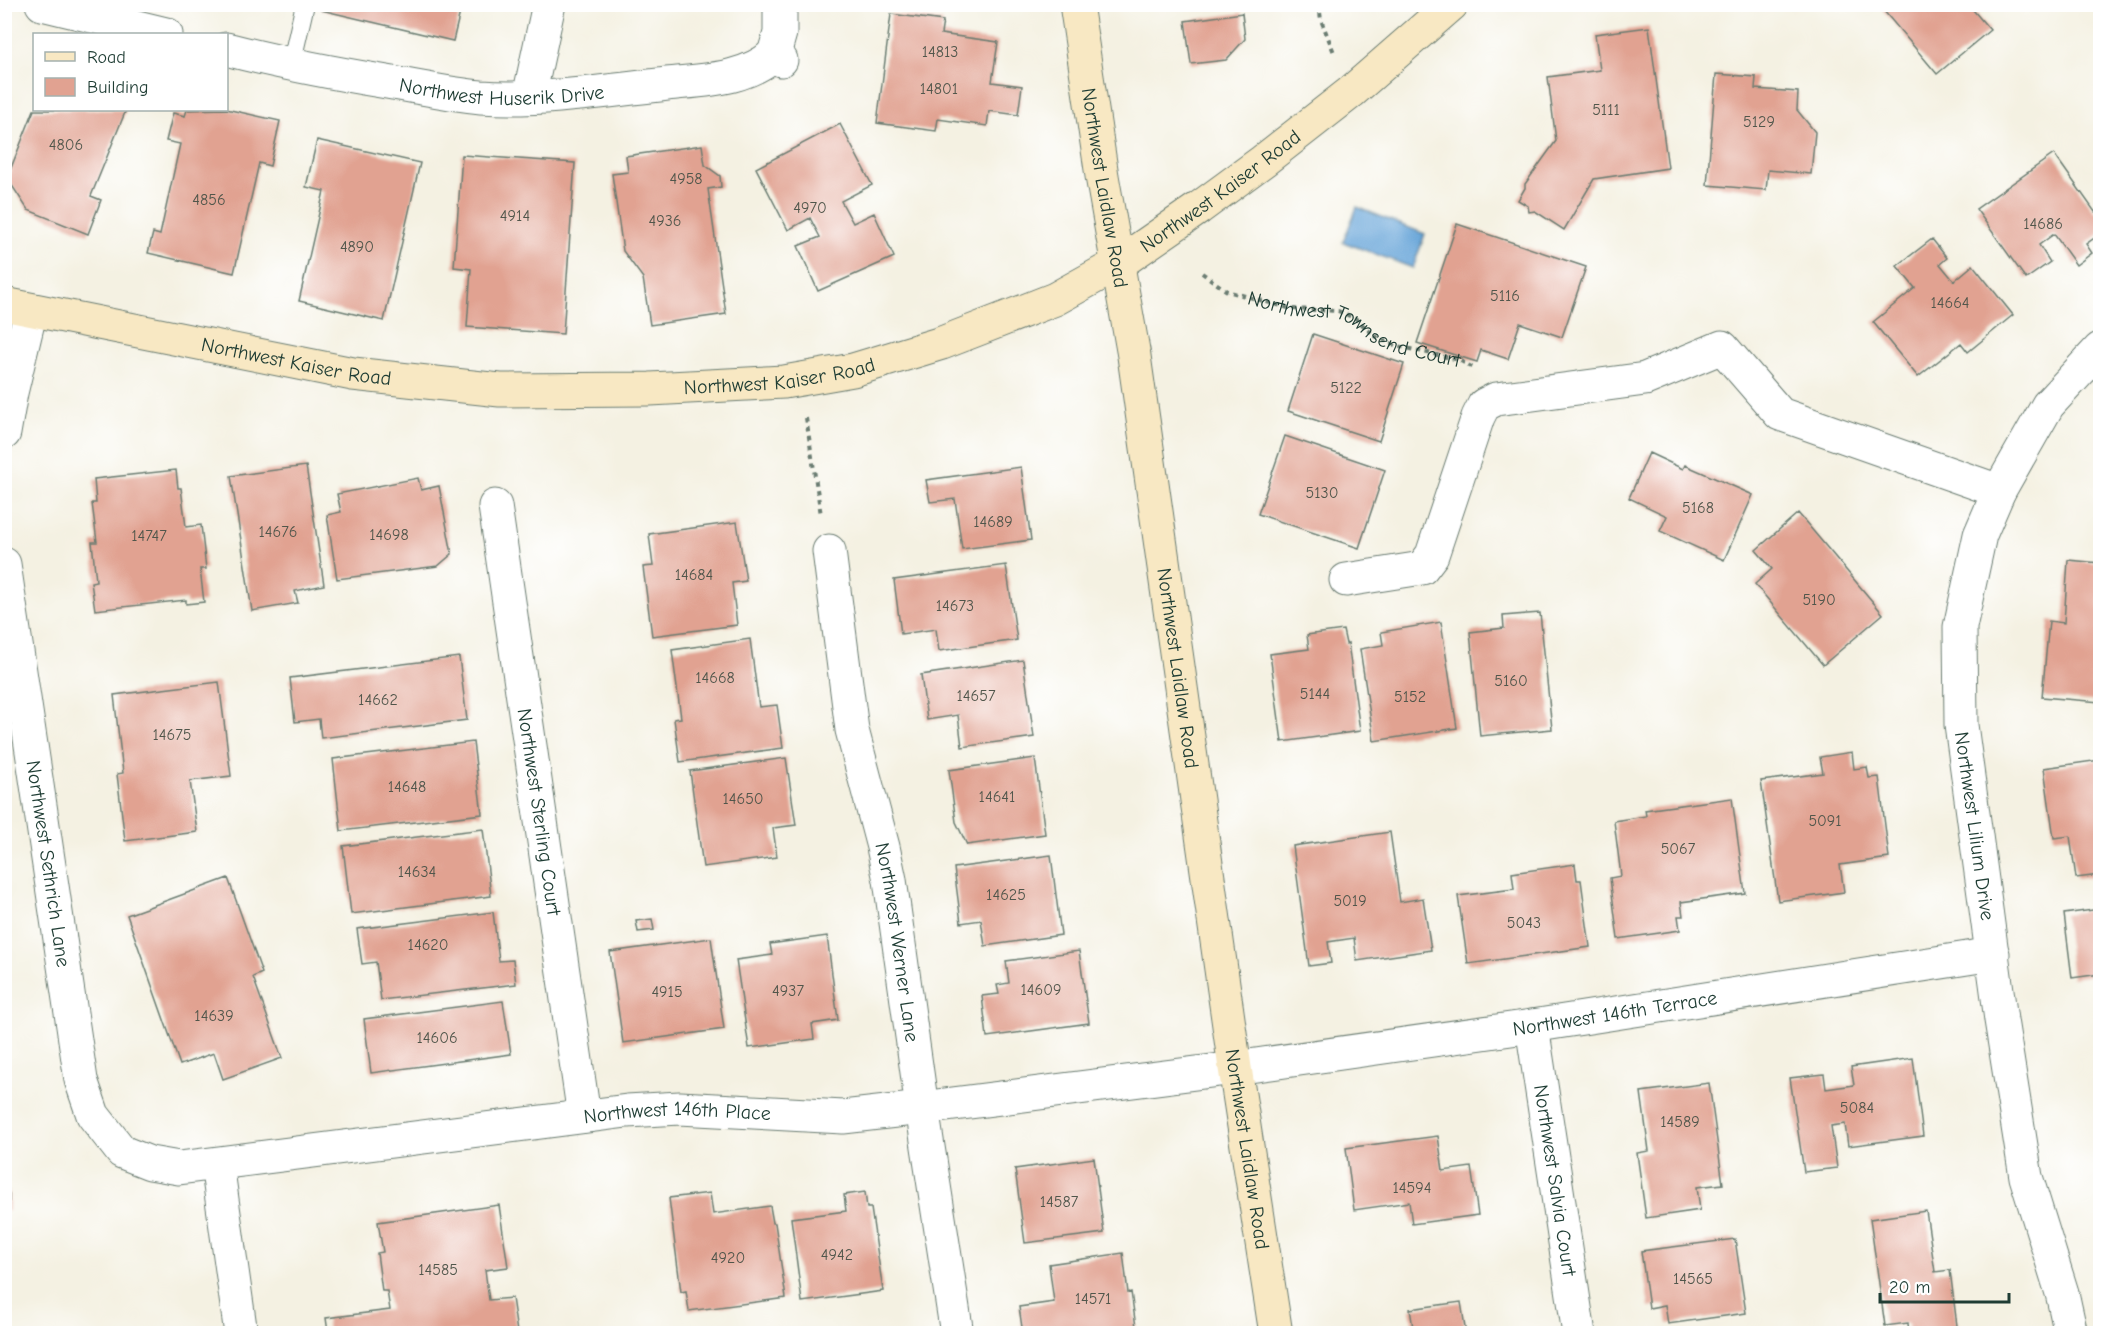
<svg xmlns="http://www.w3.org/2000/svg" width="2105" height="1338" viewBox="0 0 2105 1338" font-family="'Comic Neue',sans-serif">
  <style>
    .water { fill: #66a4d8; stroke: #427086; stroke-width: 1.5 }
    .building { fill: #e1a291 }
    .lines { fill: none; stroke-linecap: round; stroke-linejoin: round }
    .lane-casing { stroke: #6a7c71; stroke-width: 20 }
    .street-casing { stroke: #6a7c71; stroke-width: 35 }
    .secondary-casing { stroke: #6a7c71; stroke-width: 35 }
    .path { stroke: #6a7c71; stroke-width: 4; stroke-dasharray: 4.5 4.5; stroke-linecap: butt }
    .lane { stroke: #fff; stroke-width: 18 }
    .street { stroke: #fff; stroke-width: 33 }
    .secondary { stroke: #f8e8c3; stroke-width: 33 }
    .labels { text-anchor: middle; stroke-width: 5; stroke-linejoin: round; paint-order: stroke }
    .number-label { font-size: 16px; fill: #50564b }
    .street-label { font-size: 20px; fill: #1f3d34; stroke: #fff }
  </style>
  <rect width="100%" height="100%" fill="#fff"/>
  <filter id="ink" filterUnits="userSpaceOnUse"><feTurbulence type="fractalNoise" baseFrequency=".0167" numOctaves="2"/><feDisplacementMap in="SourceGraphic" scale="12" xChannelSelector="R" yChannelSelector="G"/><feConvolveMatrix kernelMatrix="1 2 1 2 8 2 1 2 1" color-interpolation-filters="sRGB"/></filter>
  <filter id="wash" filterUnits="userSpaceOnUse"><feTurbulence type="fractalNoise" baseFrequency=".008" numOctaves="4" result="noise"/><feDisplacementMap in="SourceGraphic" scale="24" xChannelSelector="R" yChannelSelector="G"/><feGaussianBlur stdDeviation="1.35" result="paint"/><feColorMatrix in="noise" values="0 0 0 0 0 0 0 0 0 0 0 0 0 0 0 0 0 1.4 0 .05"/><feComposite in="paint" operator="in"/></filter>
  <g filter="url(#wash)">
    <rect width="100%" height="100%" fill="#f4f1e2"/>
    <path class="water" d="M1357,207L1425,234L1413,268L1343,242Z"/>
    <g id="blocks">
      <path class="building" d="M323,4H462L453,41L321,10Z
        M1878,4H1968L1990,30L1937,74Z
        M1242,13L1245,39L1226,60L1191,64L1185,21Z
        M891,14L943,21L941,34L998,42L992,82L1022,86L1018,115L989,111L987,126L938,119L936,131L877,123Z
        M1649,27L1668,168L1594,179L1564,230L1535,211L1529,212L1528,206L1518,200L1525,188V184L1556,141L1548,77L1600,70L1595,34Z
        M1716,74L1756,77L1755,89L1798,92L1797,110L1815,132L1811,174L1768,170L1766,190L1707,185Z
        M226,109L280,121L270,166L259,163L234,273L148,253L153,233L160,235L180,144L166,141L173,113L185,116L187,110Z
        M34,110H126L91,196L101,200L88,234L28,210L7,178Z
        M840,124L872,185L841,201L853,223L874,213L894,257L818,291L798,246L820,237L810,218L788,230L756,168Z
        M317,140L420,163L384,321L299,301L324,191L306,187Z
        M702,145L705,165L720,176L721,187L708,189L726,314L650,325L643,278L623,251L612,174L628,172L626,156Z
        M2054,154L2095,212L2100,208V234L2086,244L2092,253L2076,265L2054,234L2039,245L2050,262L2026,279L1976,209Z
        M462,155L575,163L563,334L467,327L471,269L454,267Z
        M1457,224L1586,267L1562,337L1520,323L1508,359L1481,350L1477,362L1417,343Z
        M1932,239L1947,258L1940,264L1954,281L1973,265L2013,315L1968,352L1961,343L1918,377L1873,322L1915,288L1897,266Z
        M1313,334L1404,364L1379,441L1288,411Z
        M1285,436L1385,470L1359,548L1258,514Z
        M1649,453L1683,469L1685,465L1753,495L1724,560L1660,531L1667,516L1629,498Z
        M306,466L324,585L295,591L298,603L252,611L231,476Z
        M1021,467L1031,540L962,549L955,499L930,502L926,480Z
        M176,470L178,488H181L186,527L201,525L206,569H200L204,602L186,604V600L95,610L91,582L96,581L92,542H97L92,503H96L94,479Z
        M418,478L421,490L439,486L452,554L438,566L337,579L327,515L341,512L337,494Z
        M1798,513L1883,614L1823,665L1755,584L1772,569L1756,550Z
        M737,522L746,581L732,583L737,625L652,636L643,567L653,566L649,534Z
        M2068,560L2100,563V702L2042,697L2049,621L2064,623Z
        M1006,565L1017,640L939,651L936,629L901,634L894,580Z
        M1540,613L1552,729L1480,736L1470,632L1504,628L1503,616Z
        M1441,622L1457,728L1374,741L1360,649L1383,645L1381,632Z
        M1343,630L1346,644L1348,643L1360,731L1282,742L1270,654L1309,649L1307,635Z
        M750,639L759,707L777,705L783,748L680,762L674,719L681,718L672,650Z
        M459,657L467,720L321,738L319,719L295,722L290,678Z
        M1023,660L1034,737L962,747L958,715L927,720L921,675Z
        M219,682L231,776L190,781L197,832L125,841L117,774L123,773L114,695Z
        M473,742L482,814L341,831L333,759Z
        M1852,752L1854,769L1867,767L1869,778L1879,777L1889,858L1840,865L1844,892L1778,901L1761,781L1823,773L1820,757Z
        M786,758L796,825L773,828L777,857L703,867L690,771Z
        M1035,758L1045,834L967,845L956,822L949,770Z
        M2100,760V875L2076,878L2070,836L2054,838L2044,768Z
        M1732,798L1745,893L1681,902L1683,916H1678L1680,930L1618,939L1610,878L1621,876L1614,821L1646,816L1645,810Z
        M483,829L491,896L351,914L343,846Z
        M1390,832L1400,902L1423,898L1431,950L1357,961L1354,938L1328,942L1331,963L1309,966L1293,846Z
        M1051,855L1061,935L985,946L981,920L961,923L954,868Z
        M1575,864L1577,880H1581L1590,947L1468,964L1458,896L1514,889L1512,873Z
        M228,878L262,973L253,977L282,1058L223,1079L214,1053L180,1065L127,915Z
        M2100,909V974L2072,978L2064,914Z
        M493,912L499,961L513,960L516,984L381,1000L376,962L362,964L357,929Z
        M652,919L654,930L638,932L636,921Z
        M827,936L838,1020L812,1024L814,1039L749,1048L736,960L772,955L770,944Z
        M711,938L724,1029L623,1043L610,952Z
        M1079,951L1089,1023L987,1037L982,996L999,994L997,985L1009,983L1006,961Z
        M503,1001L511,1054L371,1073L364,1019Z
        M1913,1058L1923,1136L1848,1146L1845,1124L1831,1126L1837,1168L1804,1172L1790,1078L1824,1074L1826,1089L1854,1085L1851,1067Z
        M1709,1083L1723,1184L1697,1187L1700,1210L1646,1218L1637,1153L1649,1151L1641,1092Z
        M1438,1136L1443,1171L1471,1167L1478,1215L1412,1224L1409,1202L1354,1210L1346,1148Z
        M1094,1158L1104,1233L1025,1243L1015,1169Z
        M5,1185L9,1194V1211H5Z
        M865,1192L867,1208H871L883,1291L802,1302L791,1218L846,1211L844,1195Z
        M710,1193L713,1214L770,1206L773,1223H775L786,1298L689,1311L686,1291L681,1292L669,1198Z
        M499,1205L508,1267L485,1270L489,1300L512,1298L517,1332L324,1334L328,1332L326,1318L390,1310L387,1291H382L377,1253L383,1252L378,1222Z
        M1926,1211L1935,1272L1950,1270L1958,1334H1909L1908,1323L1885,1326L1870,1219Z
        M1735,1239L1746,1313L1668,1324L1665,1305L1649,1308L1641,1251Z
        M1123,1253L1128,1293L1131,1292L1137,1334H1023L1019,1307L1054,1302L1049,1264Z
        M1461,1302L1466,1334H1414L1410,1309Z"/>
    </g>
  </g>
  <g filter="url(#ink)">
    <use href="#blocks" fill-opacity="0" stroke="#6a7c71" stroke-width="1.5"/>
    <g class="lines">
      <g class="lane-casing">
        <path id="lane" d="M291,65L305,4"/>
      </g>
      <g class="street-casing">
        <g id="street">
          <path d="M42,4L166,34"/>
          <path d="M780,4V33L774,54L781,60"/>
          <path id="s2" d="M226,49C280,63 333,73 387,82C418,87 449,94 481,97C543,101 606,91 667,84C703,80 746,80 774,54"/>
          <path d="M529,97L549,4"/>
          <path d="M4,433L11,393L31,310"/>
          <path id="s3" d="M495,506L584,1116"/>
          <path id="s4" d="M829,551L852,730L883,847L890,880L922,1108L957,1334"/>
          <path id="s5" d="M4,564L81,1080L93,1115L122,1152L150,1163L179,1168L627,1111L680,1108L843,1117L922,1108L1235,1068L1532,1026L1993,954"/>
          <path d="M1346,580L1422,568L1432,555L1478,417L1484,405L1496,399L1645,379L1722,347L1780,414L1999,491"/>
          <path id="s6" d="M1532,1026L1579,1334"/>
          <path d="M217,1164L241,1334"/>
          <path d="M2071,1334L2062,1293L2026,1177L2001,1020L1961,725L1960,627L1980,535L1999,491L2048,405L2100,349"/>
        </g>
      </g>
      <g class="secondary-casing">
        <g id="secondary">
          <path id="s7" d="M1076,4L1102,176L1134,356L1235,1068L1276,1334"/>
          <path id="s8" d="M4,304L353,374L500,390L650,389L784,382L853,370L942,343L1055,299L1118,264L1199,208L1263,161L1350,93L1452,4"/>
        </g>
      </g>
      <g class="path">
        <path d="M1319,4L1321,20L1335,55"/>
        <path d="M4,40L8,23"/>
        <path id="s1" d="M1202,273L1227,291L1292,309L1338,311L1355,318L1375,336L1397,346L1459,360L1473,368"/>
        <path d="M806,418L821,515"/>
      </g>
      <use href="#lane" class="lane"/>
      <use href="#street" class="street"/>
      <use href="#secondary" class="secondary"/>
    </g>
  </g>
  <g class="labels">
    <g class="number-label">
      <text x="940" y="57">14813</text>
      <text x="939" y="94">14801</text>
      <text x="1606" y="115">5111</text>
      <text x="1759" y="127">5129</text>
      <text x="66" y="150">4806</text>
      <text x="686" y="184">4958</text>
      <text x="209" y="205">4856</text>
      <text x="810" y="213">4970</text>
      <text x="515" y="221">4914</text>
      <text x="665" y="226">4936</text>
      <text x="2043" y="229">14686</text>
      <text x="357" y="252">4890</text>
      <text x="1505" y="301">5116</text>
      <text x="1950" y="308">14664</text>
      <text x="1346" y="393">5122</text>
      <text x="1322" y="498">5130</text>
      <text x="1698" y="513">5168</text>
      <text x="993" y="527">14689</text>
      <text x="278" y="537">14676</text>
      <text x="389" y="540">14698</text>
      <text x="149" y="541">14747</text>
      <text x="694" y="580">14684</text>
      <text x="1819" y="605">5190</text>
      <text x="955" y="611">14673</text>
      <text x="715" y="683">14668</text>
      <text x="1511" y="686">5160</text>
      <text x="1315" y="699">5144</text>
      <text x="976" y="701">14657</text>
      <text x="1410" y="702">5152</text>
      <text x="378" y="705">14662</text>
      <text x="172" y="740">14675</text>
      <text x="407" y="792">14648</text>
      <text x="997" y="802">14641</text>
      <text x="743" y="804">14650</text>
      <text x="1825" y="826">5091</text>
      <text x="1678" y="854">5067</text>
      <text x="417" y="877">14634</text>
      <text x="1006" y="900">14625</text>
      <text x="1350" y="906">5019</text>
      <text x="1524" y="928">5043</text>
      <text x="428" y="950">14620</text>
      <text x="1041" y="995">14609</text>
      <text x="788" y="996">4937</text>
      <text x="667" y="997">4915</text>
      <text x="214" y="1021">14639</text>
      <text x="437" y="1043">14606</text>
      <text x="1857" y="1113">5084</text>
      <text x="1680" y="1127">14589</text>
      <text x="1412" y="1193">14594</text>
      <text x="1059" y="1207">14587</text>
      <text x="837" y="1260">4942</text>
      <text x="728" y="1263">4920</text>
      <text x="438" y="1275">14585</text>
      <text x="1693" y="1284">14565</text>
      <text x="1093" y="1304">14571</text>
    </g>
    <g class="street-label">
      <text dy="7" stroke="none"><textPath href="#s2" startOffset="280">Northwest Huserik Drive</textPath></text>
      <text dy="7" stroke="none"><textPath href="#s7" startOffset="186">Northwest Laidlaw Road</textPath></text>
      <text dy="7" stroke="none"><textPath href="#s8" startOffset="1270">Northwest Kaiser Road</textPath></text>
      <text dy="7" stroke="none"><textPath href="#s1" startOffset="166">Northwest Townsend Court</textPath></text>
      <text dy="7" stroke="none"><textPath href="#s8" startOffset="298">Northwest Kaiser Road</textPath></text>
      <text dy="7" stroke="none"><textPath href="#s8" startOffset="784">Northwest Kaiser Road</textPath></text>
      <text dy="7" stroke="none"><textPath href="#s7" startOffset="672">Northwest Laidlaw Road</textPath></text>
      <text dy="7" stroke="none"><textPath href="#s3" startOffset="309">Northwest Sterling Court</textPath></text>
      <text transform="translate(1975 826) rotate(82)" y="7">Northwest Lilium Drive</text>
      <text dy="7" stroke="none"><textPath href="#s5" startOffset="303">Northwest Sethrich Lane</textPath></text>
      <text dy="7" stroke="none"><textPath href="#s4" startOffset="398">Northwest Werner Lane</textPath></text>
      <text dy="7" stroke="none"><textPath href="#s5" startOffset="2112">Northwest 146th Terrace</textPath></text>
      <text dy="7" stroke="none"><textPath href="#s5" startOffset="1167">Northwest 146th Place</textPath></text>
      <text dy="7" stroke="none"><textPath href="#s7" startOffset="1158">Northwest Laidlaw Road</textPath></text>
      <text dy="7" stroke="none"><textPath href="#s6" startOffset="156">Northwest Salvia Court</textPath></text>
    </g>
  </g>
  <rect width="2105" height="1338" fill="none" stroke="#fff" stroke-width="24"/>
  <rect x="33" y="33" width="195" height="78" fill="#ffffff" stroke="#a5b1ae" stroke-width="1.5"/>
  <rect x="45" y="52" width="30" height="9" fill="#f8e8c3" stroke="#a5b1ae" stroke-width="1.5"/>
  <text x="87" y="63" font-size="18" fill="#1f3d34">Road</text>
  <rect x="45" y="78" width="30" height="18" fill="#e1a291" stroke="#a5b1ae" stroke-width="1.5"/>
  <text x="87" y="93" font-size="18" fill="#1f3d34">Building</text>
  <path d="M1880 1293v9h129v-9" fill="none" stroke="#1f3d34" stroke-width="3"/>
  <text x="1889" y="1293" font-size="18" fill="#1f3d34" stroke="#ffffff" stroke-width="4.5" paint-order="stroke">20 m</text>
</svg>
